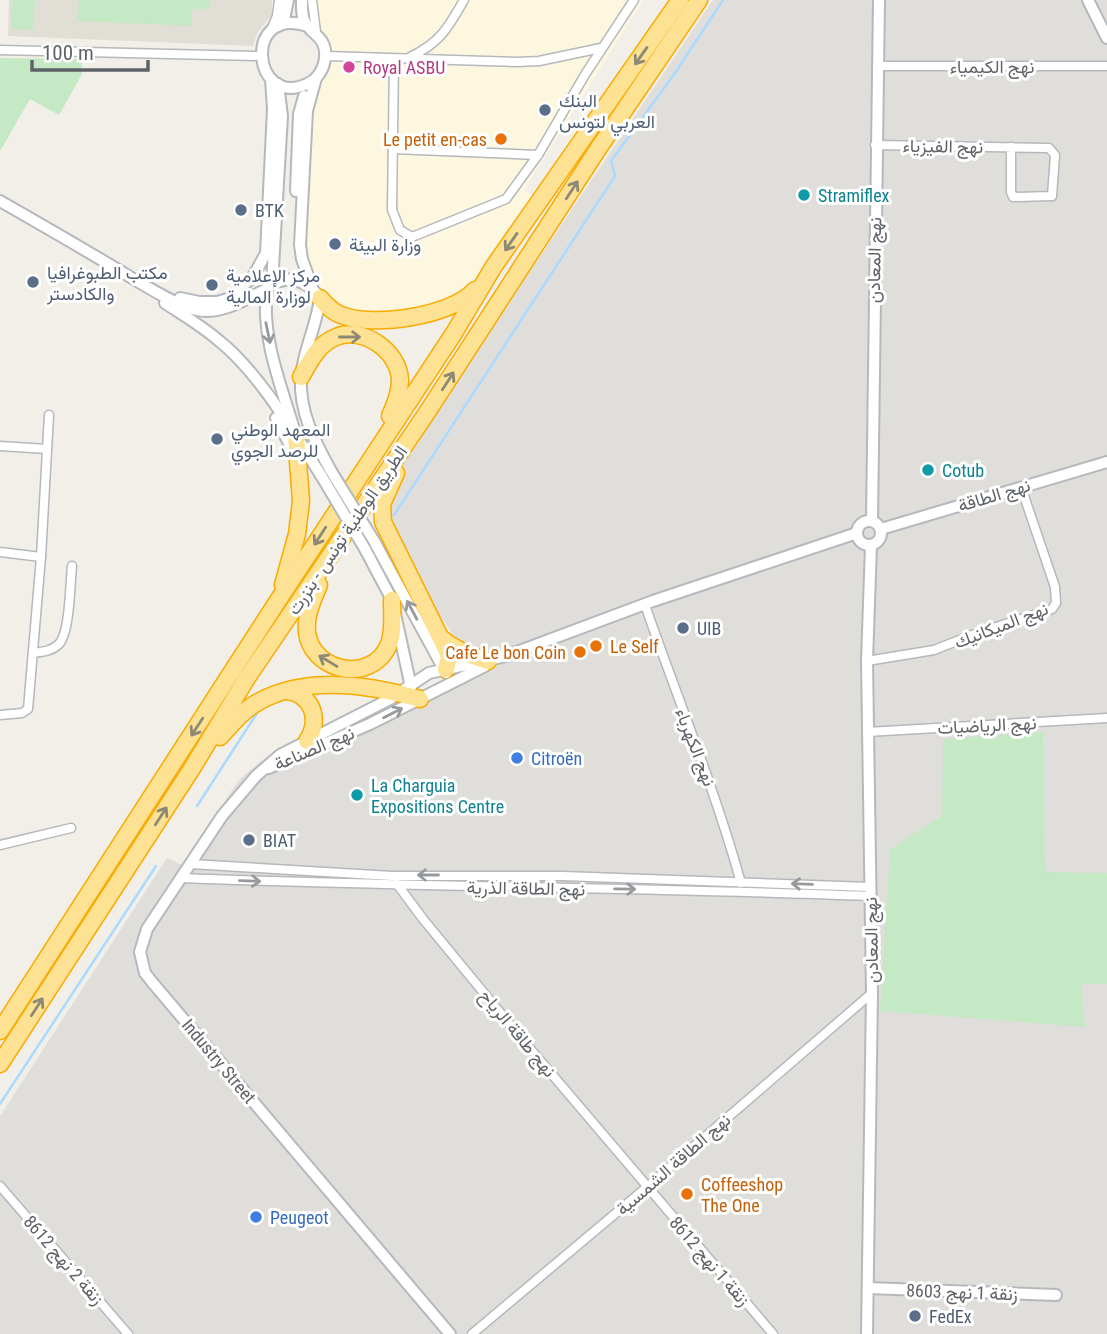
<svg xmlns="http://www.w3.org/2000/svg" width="1107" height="1334" viewBox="0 0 1107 1334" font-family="'Roboto Condensed',Vazirmatn,sans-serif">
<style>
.commercial{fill:#fef7e0}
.industrial{fill:#e0deda}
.education{fill:#e1ded6}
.green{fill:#c5e8c5}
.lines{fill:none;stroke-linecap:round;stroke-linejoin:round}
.stream{stroke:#aadaff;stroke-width:2.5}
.minor-casing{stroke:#b5b8bc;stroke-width:11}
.tertiary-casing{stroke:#b5b8bc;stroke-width:14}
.motorway-casing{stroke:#f9ab00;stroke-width:19}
.minor{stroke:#fff;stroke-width:8}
.tertiary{stroke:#fff;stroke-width:10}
.motorway{stroke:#fde293;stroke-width:16}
.tertiary-bridge-casing{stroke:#b5b8bc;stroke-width:14;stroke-linecap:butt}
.tertiary-bridge{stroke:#fff;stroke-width:10}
.oneway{stroke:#8e8975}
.oneway2{stroke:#979a9d}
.hotel-dot{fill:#d1479c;stroke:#fff;stroke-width:2.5}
.service-dot{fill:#5c6f8a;stroke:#fff;stroke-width:2.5}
.food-dot{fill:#e8710a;stroke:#fff;stroke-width:2.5}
.culture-dot{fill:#0f9aa8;stroke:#fff;stroke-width:2.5}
.shop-dot{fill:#3f7fe0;stroke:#fff;stroke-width:2.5}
.labels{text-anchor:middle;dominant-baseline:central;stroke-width:6;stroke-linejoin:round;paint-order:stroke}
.street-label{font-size:18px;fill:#5f6368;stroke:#fff}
.hotel-label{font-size:18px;fill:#b23c85;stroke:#fff;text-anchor:start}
.service-label{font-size:18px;fill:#4e5e75;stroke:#fff;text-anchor:start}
.food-label{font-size:18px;fill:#c56008;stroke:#fff;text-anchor:end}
.culture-label{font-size:18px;fill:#0d838f;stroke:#fff;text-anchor:start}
.shop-label{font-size:18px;fill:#366cbe;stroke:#fff;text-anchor:start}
</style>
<rect width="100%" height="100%" fill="#f1efe8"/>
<polygon class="commercial" points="317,0 643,0 524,190 536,198 477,283 451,302 410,310 357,311 341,308 330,300 313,279 306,262 304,247 313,112 320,82 326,73 329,53 327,40 320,31"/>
<polygon class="industrial" points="713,0 1107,0 1107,1334 0,1334 0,1116 167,858 182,865 238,781 261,761 296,742 304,755 475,676 452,633 429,600 380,494"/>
<polygon class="education" points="9,0 272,0 272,15 257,33 253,46 8,36"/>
<g class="green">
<polygon points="12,0 35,0 33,30 11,29"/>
<polygon points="79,0 210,0 210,9 192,9 191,26 77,21"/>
<polygon points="0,58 82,59 82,74 59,115 30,99 0,151"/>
<polygon points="1043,732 1045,872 1107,873 1107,984 1081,984 1085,1027 880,1011 890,849 942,816 943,739"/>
</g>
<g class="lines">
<g class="stream">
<polyline points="394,515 615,176 611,161 675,73 723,0"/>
<polyline points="197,806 259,710"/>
<polyline points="0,1104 156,866"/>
</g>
<defs>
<g id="minor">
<polyline points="312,0 316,32"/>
<polyline points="271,30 277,16 279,0"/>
<polyline points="0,50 260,56"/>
<polyline points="326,56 517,62 539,61 601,48"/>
<path d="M410,57c30,-14 38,-29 54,-57"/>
<polyline points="394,59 392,210 400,230 412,237 506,199 538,155 586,73 634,0"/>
<polyline points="877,66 1107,66"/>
<polyline points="875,145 1049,148 1055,155 1052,196 1013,197 1011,192 1011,147"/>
<polyline points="393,149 538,155"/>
<polyline points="0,446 47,449"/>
<polyline points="0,552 41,557"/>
<path d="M645,605c32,92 70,184 96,278"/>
<path d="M33,653c9,-1 19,-2 26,-9 11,-12 11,-60 13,-78"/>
<polyline points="867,661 934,650 972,635 1052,609 1056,603 1055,587 1021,487"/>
<polyline points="0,715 22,713 28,709 41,557 49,415"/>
<polyline points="867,732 1107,718"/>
<polyline points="0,845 71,828"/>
<polyline points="191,864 392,876 563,876 870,887"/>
<path d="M182,878c229,9 458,9 688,18"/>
<polyline points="397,884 423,919 521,1038 773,1334"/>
<polyline points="0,1186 128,1334"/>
<polyline points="472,1334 647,1187 872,993"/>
</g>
<g id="tertiary">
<path d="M302,0c0,7 -1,15 3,22 7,14 22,14 20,36 -1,11 -8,22 -18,26 -55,25 -65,-80 1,-58"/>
<polyline points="1088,0 1107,38"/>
<polyline points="278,26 284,19 288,0"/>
<polyline points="296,191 299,114 304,96"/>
<path d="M0,201c42,24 84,48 125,73 18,10 53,33 72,36 25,5 48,-11 70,-21"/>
<polyline points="272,284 282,116 278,84"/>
<polyline points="312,287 302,259 300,245 307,111 316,78"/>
<polyline points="180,298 199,302 217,302 231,298 254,275 266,253 273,109 271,79"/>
<path d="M165,303c18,12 37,23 53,37 40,31 77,94 104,137"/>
<polyline points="276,418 294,453"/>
<path d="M296,436c-13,-46 -36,-99 -29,-147 19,-17 40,-9 53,9 -3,27 -17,53 -19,80 -2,34 14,64 30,93"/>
<circle cx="869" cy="533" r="12"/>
<polyline points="872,521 879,0"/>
<polyline points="881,529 1107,462"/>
<polyline points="374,541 446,673"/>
<polyline points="365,549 392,600 411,687"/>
<polyline points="269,768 370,724 485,666"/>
<polyline points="868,1288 1056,1295"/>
<polyline points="450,1334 152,982 145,973 140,952 147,929 222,816 256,776 280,755 390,699 429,673 506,656 653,601 857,533"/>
<polyline points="867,1334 872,993 867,661 871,545"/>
</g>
<g id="motorway">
<path d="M320,298c6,7 12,14 21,17 32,13 111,1 134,-25"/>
<path d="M301,377c9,-16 17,-33 35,-40 27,-11 63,14 64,43 0,13 -5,24 -10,36"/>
<polyline points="396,473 382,504 383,522 446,649 449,658 446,669"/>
<polyline points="283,585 297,534 301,501 296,436"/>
<path d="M319,585c-5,12 -11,24 -12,37 -5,48 64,66 82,22 5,-12 3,-30 3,-44"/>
<path d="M441,638c14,12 29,18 47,23"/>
<path d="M287,691c26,3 34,30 20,50"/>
<path d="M220,737c12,-13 24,-28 40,-36 48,-26 111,-16 160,-2"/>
<polyline points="0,1031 279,599 454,333 494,266 680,0"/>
<polyline points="0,1064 191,770 247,678 426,414 598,149 699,0"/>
</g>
</defs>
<use href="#minor" class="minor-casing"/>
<use href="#tertiary" class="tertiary-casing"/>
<use href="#motorway" class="motorway-casing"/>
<use href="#minor" class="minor"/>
<use href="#tertiary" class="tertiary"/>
<use href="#motorway" class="motorway"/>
<defs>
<g id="tertiary-bridge">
<polyline points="331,471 374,541"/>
<polyline points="322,477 365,549"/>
</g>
</defs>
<use href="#tertiary-bridge" class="tertiary-bridge-casing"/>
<use href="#tertiary-bridge" class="tertiary-bridge"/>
</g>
<defs><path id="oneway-shaft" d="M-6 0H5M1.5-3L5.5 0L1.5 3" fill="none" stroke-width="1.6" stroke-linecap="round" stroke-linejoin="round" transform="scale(1.75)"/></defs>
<g class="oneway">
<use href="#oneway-shaft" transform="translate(641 56) rotate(125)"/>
<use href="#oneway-shaft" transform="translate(572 190) rotate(-57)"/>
<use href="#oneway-shaft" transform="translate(511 242) rotate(125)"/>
<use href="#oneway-shaft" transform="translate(350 337)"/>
<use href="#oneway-shaft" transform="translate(448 381) rotate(-57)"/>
<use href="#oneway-shaft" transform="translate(320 536) rotate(123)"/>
<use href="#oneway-shaft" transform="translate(328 661) rotate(-149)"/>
<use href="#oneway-shaft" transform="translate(197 727) rotate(123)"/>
<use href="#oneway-shaft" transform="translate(161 816) rotate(-57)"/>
<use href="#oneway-shaft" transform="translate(37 1007) rotate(-57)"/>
</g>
<g class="oneway2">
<use href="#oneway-shaft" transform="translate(268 333) rotate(78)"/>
<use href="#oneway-shaft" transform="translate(412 610) rotate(-118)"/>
<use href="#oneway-shaft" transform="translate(393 713) rotate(-27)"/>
<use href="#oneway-shaft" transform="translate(428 875) rotate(180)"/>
<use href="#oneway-shaft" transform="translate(250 881) rotate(2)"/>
<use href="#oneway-shaft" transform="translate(802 884) rotate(-178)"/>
<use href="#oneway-shaft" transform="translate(625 889) rotate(1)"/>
</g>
<circle class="hotel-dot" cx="349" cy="67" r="7"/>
<g class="service-dot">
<circle cx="545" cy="110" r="7"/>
<circle cx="241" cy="210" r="7"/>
<circle cx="335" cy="244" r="7"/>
<circle cx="33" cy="282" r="7"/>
<circle cx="212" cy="285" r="7"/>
<circle cx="217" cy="439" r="7"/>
<circle cx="683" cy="628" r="7"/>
<circle cx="249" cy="840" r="7"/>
<circle cx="915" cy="1316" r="7"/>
</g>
<g class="food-dot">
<circle cx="501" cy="139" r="7"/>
<circle cx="596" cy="646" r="7"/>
<circle cx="580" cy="652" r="7"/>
<circle cx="687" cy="1194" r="7"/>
</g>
<g class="culture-dot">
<circle cx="804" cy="195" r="7"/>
<circle cx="928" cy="470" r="7"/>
<circle cx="357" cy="795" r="7"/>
</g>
<g class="shop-dot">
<circle cx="517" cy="758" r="7"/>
<circle cx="256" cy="1217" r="7"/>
</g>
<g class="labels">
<g class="street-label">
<text x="992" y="66">نهج الكيمياء</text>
<text transform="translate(943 146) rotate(1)">نهج الفيزياء</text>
<text transform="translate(874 260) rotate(-89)">نهج المعادن</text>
<text transform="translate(994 495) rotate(-17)">نهج الطاقة</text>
<text transform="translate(347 530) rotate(-56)">الطريق الوطنية تونس - بنزرت</text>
<text transform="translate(1001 625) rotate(-21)">نهج الميكانيك</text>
<text transform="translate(987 725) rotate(-3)">نهج الرياضيات</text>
<text transform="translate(696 747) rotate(69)">نهج الكهرباء</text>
<text transform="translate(314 748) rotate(-23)">نهج الصناعة</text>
<text transform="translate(526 888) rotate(1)">نهج الطاقة الذرية</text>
<text transform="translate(871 940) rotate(-91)">نهج المعادن</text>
<text transform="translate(518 1033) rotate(50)">نهج طاقة الرياح</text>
<text transform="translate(219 1061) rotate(50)">Industry Street</text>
<text transform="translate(673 1164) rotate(-41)">نهج الطاقة الشمسية</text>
<text transform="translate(64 1260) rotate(49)">زنقة 2 نهج 8612</text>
<text transform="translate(710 1261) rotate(49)">زنقة 1 نهج 8612</text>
<text transform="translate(962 1292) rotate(2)">زنقة 1 نهج 8603</text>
</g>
<g class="hotel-label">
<text x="363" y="67">Royal ASBU</text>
</g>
<g class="service-label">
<text x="559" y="100">البنك<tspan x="559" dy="21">العربي لتونس</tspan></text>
<text x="255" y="210">BTK</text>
<text x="349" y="244">وزارة البيئة</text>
<text x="47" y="272">مكتب الطبوغرافيا<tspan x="47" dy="21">والكادستر</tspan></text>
<text x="226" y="275">مركز الإعلامية<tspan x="226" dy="21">لوزارة المالية</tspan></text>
<text x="231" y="429">المعهد الوطني<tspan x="231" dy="21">للرصد الجوي</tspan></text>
<text x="697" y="628">UIB</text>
<text x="263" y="840">BIAT</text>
<text x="929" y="1316">FedEx</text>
</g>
<g class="food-label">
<text x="487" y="139">Le petit en-cas</text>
<text x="610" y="646" text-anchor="start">Le Self</text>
<text x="566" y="652">Cafe Le bon Coin</text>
<text x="701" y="1184" text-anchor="start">Coffeeshop<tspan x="701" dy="21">The One</tspan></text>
</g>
<g class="culture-label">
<text x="818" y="195">Stramiflex</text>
<text x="942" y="470">Cotub</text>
<text x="371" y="785">La Charguia<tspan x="371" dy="21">Expositions Centre</tspan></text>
</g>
<g class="shop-label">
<text x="531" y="758">Citroën</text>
<text x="270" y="1217">Peugeot</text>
</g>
</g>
<path d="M32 60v10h116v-10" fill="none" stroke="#5f6368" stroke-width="3.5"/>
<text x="42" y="60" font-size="21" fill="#5f6368" stroke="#ffffff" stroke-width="5" paint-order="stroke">100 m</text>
</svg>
